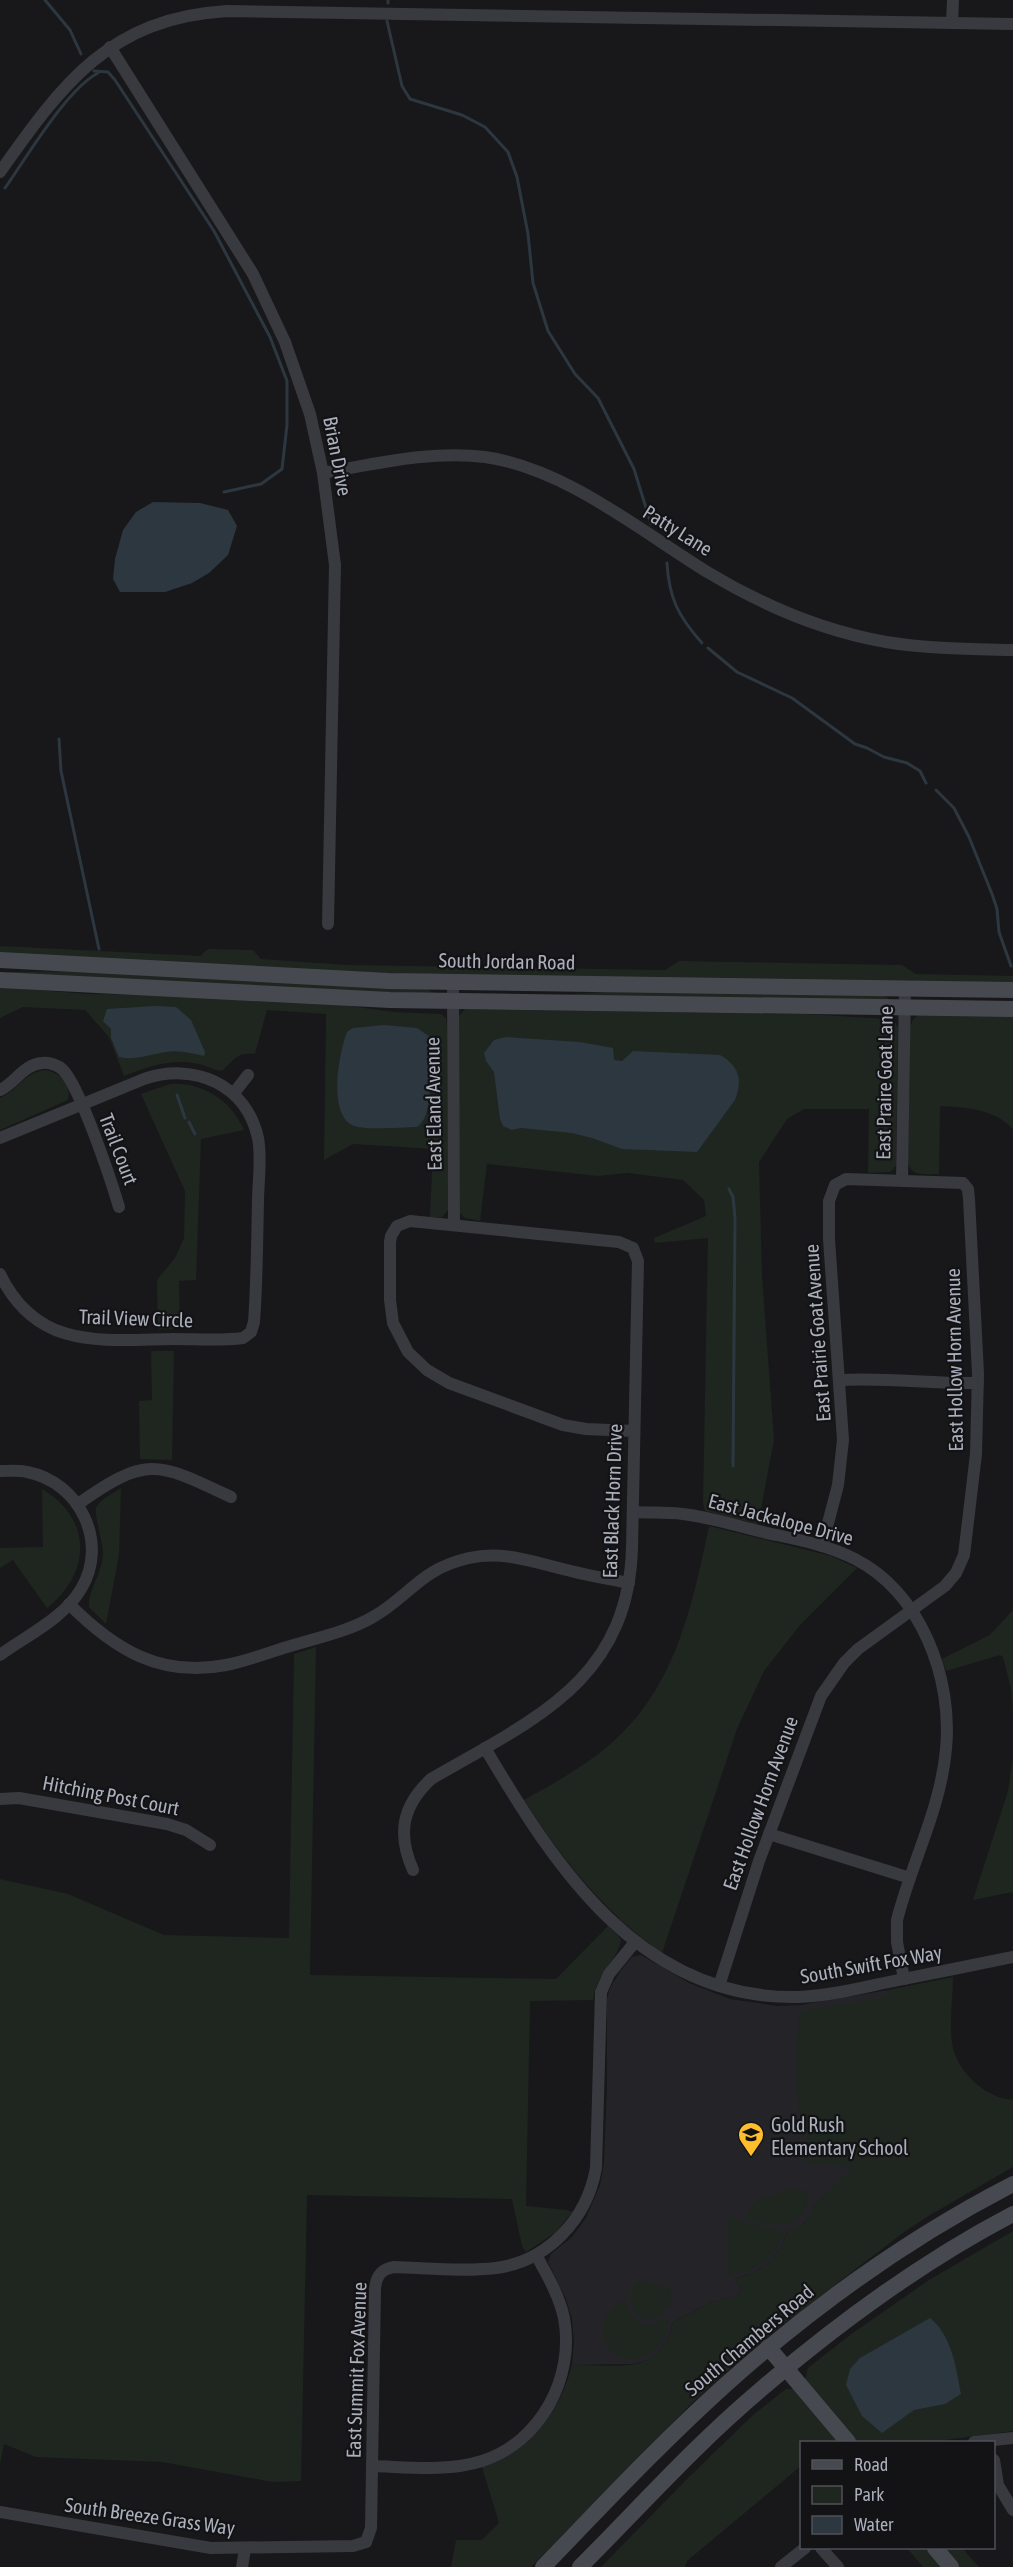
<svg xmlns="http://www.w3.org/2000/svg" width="1013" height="2567" viewBox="0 0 1013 2567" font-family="'Asap Condensed',sans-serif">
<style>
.built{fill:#242428}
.green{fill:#1e261f}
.water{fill:#2d3740}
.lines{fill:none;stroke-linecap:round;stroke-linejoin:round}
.stream{stroke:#2d3740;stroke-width:3}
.street{stroke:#393a40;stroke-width:12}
.secondary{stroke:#474950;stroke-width:16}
.labels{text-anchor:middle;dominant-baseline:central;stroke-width:4.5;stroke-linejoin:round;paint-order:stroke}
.street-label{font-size:20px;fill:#aaafbb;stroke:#131316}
.poi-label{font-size:20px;fill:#aaafbb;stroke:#131316;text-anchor:start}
</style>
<rect width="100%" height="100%" fill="#18181b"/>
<polygon class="built" points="641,1955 689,1983 730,1999 777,2006 801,2005 888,1990 890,2001 854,2167 815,2205 809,2219 799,2227 787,2231 781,2247 769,2262 754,2272 735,2279 742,2290 733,2297 712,2302 673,2322 667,2342 653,2358 634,2364 572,2365 574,2342 572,2319 566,2299 548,2262 551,2254 572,2237 586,2218 600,2185 604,2163 607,2088 607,1999 610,1988 621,1970 632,1957"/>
<g class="green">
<polygon points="0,946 200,956 208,949 253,950 261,959 348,965 665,970 679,961 902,965 916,974 1013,976 1013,984 429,975 0,955"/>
<polygon points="99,971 427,989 437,995 9,975 9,972"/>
<path d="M0,987l88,7 97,1 142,8 67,9 47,2 5,4 1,10 1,182 -6,7h-12l3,-68 -80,-5 -29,16 2,-146 -59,-4 -12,44c-18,-3 -22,7 -33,17 -8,-1 -15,-5 -23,-7 -27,-6 -50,2 -75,12l-15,-39 -24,-27 -62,-3 -23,11z"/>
<polygon points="629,990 879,994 888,998 888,1001 575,997 575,994"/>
<polygon points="465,1009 804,1014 888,1019 894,1021 898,1027 896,1166 890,1172 868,1173 869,1109 804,1109 787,1119 759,1162 762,1276 774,1440 758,1524 705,1511 703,1503 708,1238 655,1243 654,1238 706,1216 704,1200 683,1180 628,1173 598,1176 487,1164 480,1221 465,1218 460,1213 458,1024 459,1016"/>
<path d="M919,1014l94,2v113c-19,-20 -47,-22 -73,-23l-1,68c-13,0 -26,3 -31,-10l2,-136 2,-7z"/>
<path d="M46,1070c14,3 26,14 22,30l-68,30v-32c18,-8 26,-27 46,-28z"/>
<path d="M170,1084c32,-2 61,16 74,46l-43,9 -5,141 -17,1 1,48h-22l-1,-49 18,-22 9,-20 1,-47 -44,-97z"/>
<polygon points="151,1351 174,1351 172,1460 140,1459 139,1401 152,1400"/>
<path d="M121,1488l-2,67 -13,69 -17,-17c-1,-17 13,-33 14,-53 0,-11 -9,-40 -7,-46 4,-9 18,-15 25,-20z"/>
<path d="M42,1489c51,30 49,84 5,119l-34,-48 -13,8v-20l43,-1z"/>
<path d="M709,1526l122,30 26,12 -57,57 -36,46 -27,58 -75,224c-57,-40 -101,-95 -138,-153 29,-16 58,-32 84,-54 67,-56 84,-139 101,-220z"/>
<polygon points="1013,1610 1013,1710 1011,1689 1003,1657 1000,1655 946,1671 942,1659 990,1635"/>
<path d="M316,1647l-6,328 246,4 52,-53 13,13c-1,19 -26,36 -28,61l-63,1 -4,205 41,4 5,2 -16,20 -30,20 -4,-6 -10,-47 -205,-4 -6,286 -28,1 -111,-20 -126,-5 -32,-13 -4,20v-585l68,15 96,41 125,3 5,-284z"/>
<polygon points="1013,1759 1013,1892 973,1900 1008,1791"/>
<path d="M953,1977c0,21 -4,45 -1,66 4,28 33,55 61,57v67l-83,48 -23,15 -121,92 -61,51 -34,31 -160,163h-80l5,-27h26l17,-17 -17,-56c49,-17 77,-53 90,-102 46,-1 87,13 101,-43l39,-20 21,-5 9,-7 -7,-11c26,-7 44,-21 52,-48l18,-8 10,-18 38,-38 -48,-4c8,-24 -6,-45 -8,-68 -2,-26 1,-53 2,-79l6,-6 84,-13 -1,-7z"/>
<path d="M790,2189l19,3c-7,40 -30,35 -62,27l-2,-4 13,-15z"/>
<path d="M728,2218l52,12 3,4c-8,23 -30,40 -55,41z"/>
<polygon points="1013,2231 1013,2431 930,2442 855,2442 805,2380 808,2368 850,2335 929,2280"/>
<path d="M640,2280l29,8 3,11 -2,8h-3l-7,11 -16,1c-15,-9 -20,-27 -4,-39z"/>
<path d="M625,2297c1,14 10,27 25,27 7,0 13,-5 19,-5 -10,66 -82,40 -63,-1 4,-9 12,-14 19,-21z"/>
<polygon points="786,2389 794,2389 840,2442 802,2442 801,2466 687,2561 685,2567 601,2567 689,2477 753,2415"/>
<polygon points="907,2548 927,2548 943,2567 923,2567"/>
<polygon points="942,2548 962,2548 979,2567 958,2567"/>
</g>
<g class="water">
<polygon points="153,502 200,503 228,510 237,526 228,555 209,573 192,583 165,592 120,592 113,579 115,559 123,530 136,512"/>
<path d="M155,1006l21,1 15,13 14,32 -1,4c-13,-3 -25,-6 -38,-4 -16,2 -31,9 -47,5l-8,-19v-9l-8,-8 4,-12z"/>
<path d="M384,1025l33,3 13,9c-1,21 6,79 -13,90 -15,0 -54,4 -65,-2 -24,-13 -13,-72 -5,-93l6,-4z"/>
<path d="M506,1037l74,5 33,6 1,12 8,1 11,-10 87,4c19,11 23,24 15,45l-38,52 -75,-3 -30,-11 -20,-5 -51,-5 -9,2 -9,-4 -3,-7 -6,-47 -8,-11 -2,-8 10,-13z"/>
<path d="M930,2318c22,18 26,49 31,76l-16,10 -31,6 -32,23 -20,-17 -16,-31 4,-16 10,-11z"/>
</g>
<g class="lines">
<g class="stream">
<polyline points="45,0 70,30 81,54"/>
<polyline points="388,0 388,3"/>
<polyline points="387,21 402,86 410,99 462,115 485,127 508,152 517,177 528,234 533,283 548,331 575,374 598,398 634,469 651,524"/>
<polyline points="94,71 108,72 115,80 214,231 270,337 287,381 287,425 282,469 261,484 224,492"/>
<path d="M5,188c22,-31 61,-98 93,-115"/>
<path d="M667,563c2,35 11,53 35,80"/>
<polyline points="708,648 737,672 792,698 855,744 867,748 884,757 907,763 920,771 926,783"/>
<polyline points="59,739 61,771 99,949"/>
<polyline points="936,790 954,808 969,837 992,894 997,909 999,932 1011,966"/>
<polyline points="177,1095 185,1118"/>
<polyline points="189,1122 195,1134"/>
<polyline points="729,1189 733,1197 735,1218 733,1466"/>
</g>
<g class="street">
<polyline points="952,23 953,0"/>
<polyline points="110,47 253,274 285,342 310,414 323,473 335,565 328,924"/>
<path d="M0,172c63,-89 110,-154 227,-161l786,13"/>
<path d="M323,473c52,-9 109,-23 162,-16 80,11 157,75 224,116 55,33 114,58 177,69 42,7 85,7 127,8"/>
<polyline points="453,982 454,1225"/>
<path d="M0,1090c15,-7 24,-26 42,-27 7,-1 16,2 21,7 17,17 48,110 56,137"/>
<polyline points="234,1093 248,1075"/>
<path d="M0,1138l144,-59c50,-17 102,5 114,59 4,20 0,44 0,64 -1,40 -1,80 -4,120l-3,10 -8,6c-22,3 -46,1 -69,1 -71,1 -137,12 -174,-65"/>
<polyline points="902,1180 905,987"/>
<path d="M840,1380c46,-3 92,4 138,3"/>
<path d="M0,1471c9,0 18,-1 27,1 53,10 82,71 54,117 -17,29 -55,47 -81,66"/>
<path d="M78,1504c69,-49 79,-42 153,-7"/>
<path d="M633,1512c16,1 34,0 50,2 27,3 54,12 80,18 31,7 63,12 92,27 66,34 98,119 91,190 -5,59 -35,115 -49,171v22l7,37"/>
<path d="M69,1604c45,45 91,74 157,61 21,-4 41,-12 61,-18 29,-9 60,-15 86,-30 38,-22 47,-48 96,-59 36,-8 67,5 102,13 19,5 38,8 58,12"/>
<path d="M485,1748c71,120 156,252 313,249 29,-1 58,-8 86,-14 43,-9 86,-17 129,-26"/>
<polyline points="0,1799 19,1798 167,1824 186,1830 210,1845"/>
<polyline points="769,1834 910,1878"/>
<path d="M413,1870c-16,-36 -11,-64 18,-91 101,-59 197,-97 201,-231l6,-287 -5,-13 -14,-6 -209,-21 -13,5 -6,10 -1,6v58l3,23 15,29 19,18 22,13 114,42 23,4 48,2"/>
<polyline points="719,1986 759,1861 821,1696 844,1663 858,1649 945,1586 956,1573 964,1555 976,1454 978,1373 969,1199 968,1189 963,1183 846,1179 835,1185 829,1201 829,1239 843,1440 838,1485 822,1546"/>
<polyline points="974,2442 1013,2438"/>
<polyline points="994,2460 998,2485 1013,2510"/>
<path d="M372,2466c36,1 75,6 110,-5 59,-19 93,-84 82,-143 -5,-23 -17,-43 -28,-63"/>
<polyline points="0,2512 211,2548 353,2546 366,2542"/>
<path d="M366,2542l5,-14 4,-239c1,-13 6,-20 19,-22 33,1 69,5 102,1 52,-7 91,-49 100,-100l5,-176 8,-18 26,-32"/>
<polyline points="821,2548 838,2567"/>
<polyline points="242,2567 245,2549"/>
<polyline points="781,2567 805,2548"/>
</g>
<g class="secondary">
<polyline points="0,960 389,981 1013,990"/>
<polyline points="0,980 390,1000 1013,1009"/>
<polyline points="768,2347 848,2442"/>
<polyline points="935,2548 951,2567"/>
<path d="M543,2567c59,-61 117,-123 180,-180 88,-79 185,-149 290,-203"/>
<path d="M580,2567c59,-59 115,-122 179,-176 78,-67 162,-129 254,-177"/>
</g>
</g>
<defs>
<symbol id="school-pin" viewBox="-11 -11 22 30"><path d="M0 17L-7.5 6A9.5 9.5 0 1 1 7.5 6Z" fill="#febd2d" stroke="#131316"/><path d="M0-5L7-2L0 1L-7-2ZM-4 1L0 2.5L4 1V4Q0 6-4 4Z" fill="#111"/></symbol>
</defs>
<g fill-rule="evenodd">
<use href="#school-pin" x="736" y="2120" width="30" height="40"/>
</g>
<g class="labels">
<g class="street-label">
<text transform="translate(338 456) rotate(79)">Brian Drive</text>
<text transform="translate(678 530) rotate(32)">Patty Lane</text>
<text transform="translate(507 961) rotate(1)">South Jordan Road</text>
<text transform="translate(884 1083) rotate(-89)">East Praire Goat Lane</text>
<text transform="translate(433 1104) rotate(-91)">East Eland Avenue</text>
<text transform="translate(119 1149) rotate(69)">Trail Court</text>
<text transform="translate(136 1318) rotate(2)">Trail View Circle</text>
<text transform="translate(817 1333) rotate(-94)">East Prairie Goat Avenue</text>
<text transform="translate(954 1360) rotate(-91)">East Hollow Horn Avenue</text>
<text transform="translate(612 1501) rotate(-88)">East Black Horn Drive</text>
<text transform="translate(781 1519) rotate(15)">East Jackalope Drive</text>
<text transform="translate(111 1795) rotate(11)">Hitching Post Court</text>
<text transform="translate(760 1803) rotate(-70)">East Hollow Horn Avenue</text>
<text transform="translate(871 1964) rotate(-10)">South Swift Fox Way</text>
<text transform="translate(749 2340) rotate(-40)">South Chambers Road</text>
<text transform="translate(356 2370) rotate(-88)">East Summit Fox Avenue</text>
<text transform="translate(150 2516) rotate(8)">South Breeze Grass Way</text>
</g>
<g class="poi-label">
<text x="771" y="2124">Gold Rush<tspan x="771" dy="23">Elementary School</tspan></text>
</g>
</g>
<rect x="800" y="2441" width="195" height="108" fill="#131316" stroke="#4f5158" stroke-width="1.5"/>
<rect x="812" y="2460" width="30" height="9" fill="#474950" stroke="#4f5158" stroke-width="1.5"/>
<text x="854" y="2471" font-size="18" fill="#aaafbb">Road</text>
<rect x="812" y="2486" width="30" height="18" fill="#1e261f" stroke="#4f5158" stroke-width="1.5"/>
<text x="854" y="2501" font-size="18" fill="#aaafbb">Park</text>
<rect x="812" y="2516" width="30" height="18" fill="#2d3740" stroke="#4f5158" stroke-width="1.5"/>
<text x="854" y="2531" font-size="18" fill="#aaafbb">Water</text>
</svg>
